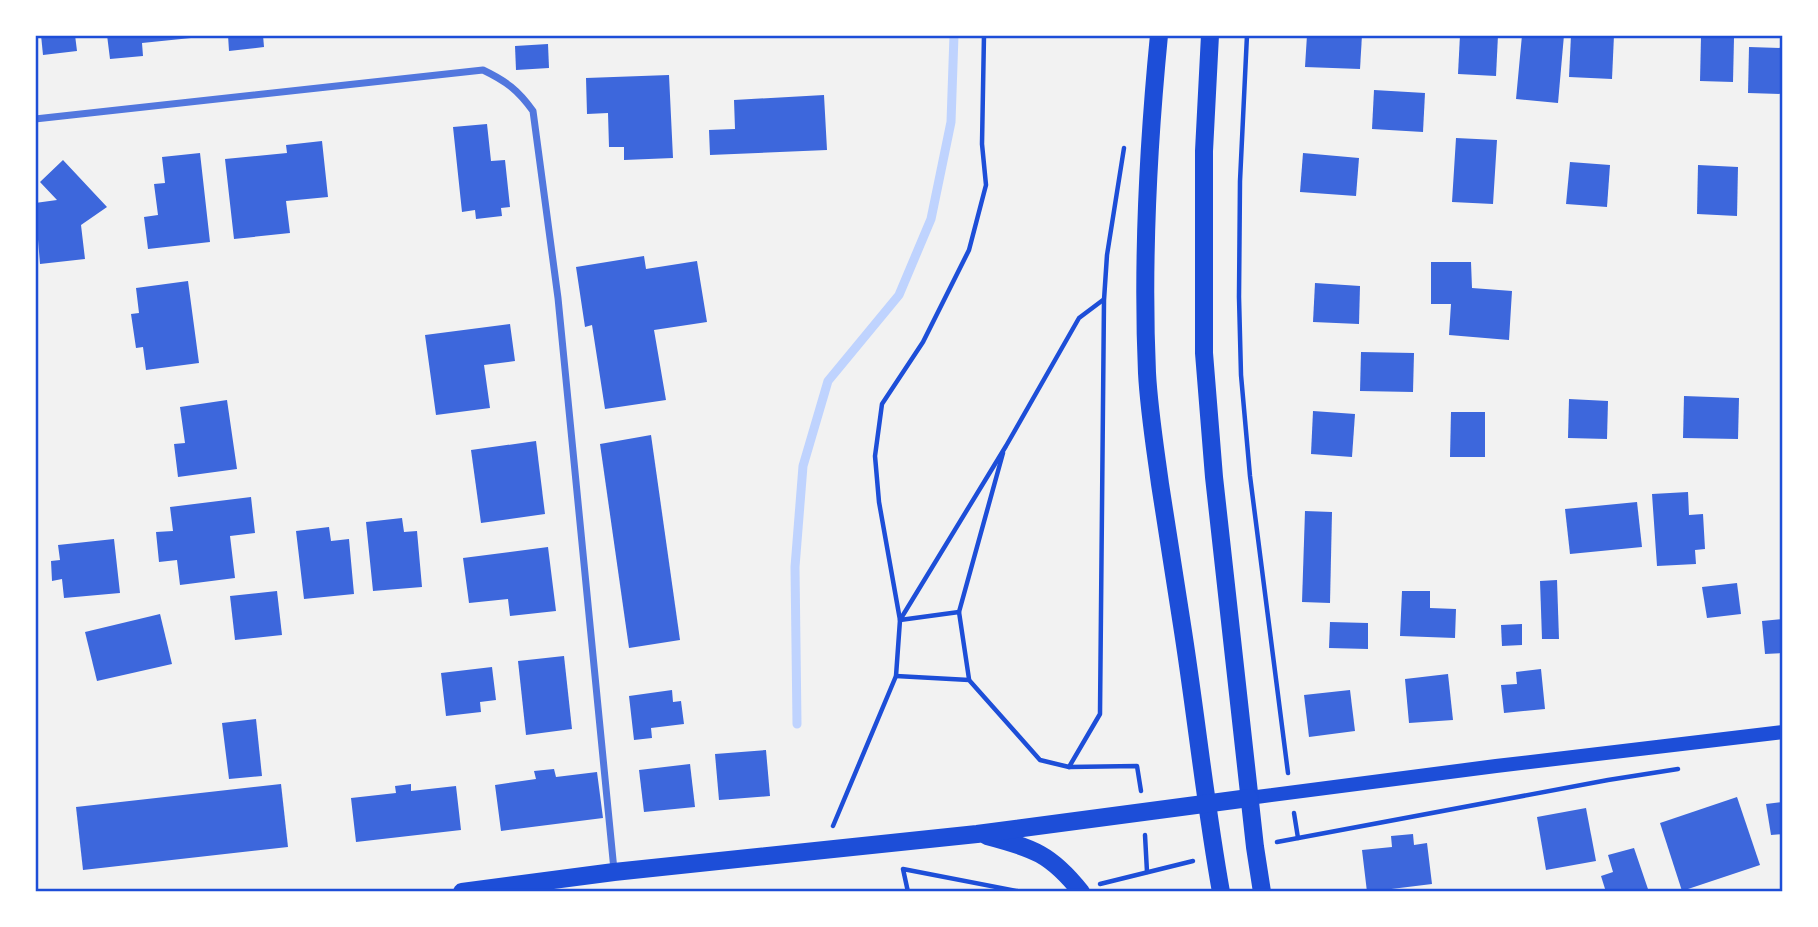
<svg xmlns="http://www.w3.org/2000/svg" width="1818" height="927" viewBox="0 0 1818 927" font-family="Poppins,sans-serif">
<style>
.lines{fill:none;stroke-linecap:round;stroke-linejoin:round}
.stream{stroke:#bfd3fe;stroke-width:9}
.building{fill:#3d67dc}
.path{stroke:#1d4ed8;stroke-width:4.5}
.minor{stroke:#5277de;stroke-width:7}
.secondary{stroke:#1d4ed8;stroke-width:14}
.primary{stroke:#1d4ed8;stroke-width:18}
.neatline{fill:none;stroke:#1d4ed8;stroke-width:2.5}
</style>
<rect width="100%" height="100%" fill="#f2f2f2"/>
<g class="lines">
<polyline class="stream" points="797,724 795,567 803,466 828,381 899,295 931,219 951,122 954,35"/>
</g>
<g class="building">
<polygon points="41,35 75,35 77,51 43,55"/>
<polygon points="107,35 190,35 191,38 142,43 143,56 110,59"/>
<polygon points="228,35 263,35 264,47 229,51"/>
<polygon points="1307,35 1362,35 1360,69 1305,67"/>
<polygon points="1460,35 1498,35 1496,76 1458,74"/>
<polygon points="1522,35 1564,35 1558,103 1516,99"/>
<polygon points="1571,35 1614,35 1612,79 1569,77"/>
<polygon points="1701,37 1734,38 1733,82 1700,81"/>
<polygon points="548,44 549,68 516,70 515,46"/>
<polygon points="1749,47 1783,48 1783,94 1748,93"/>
<polygon points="669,75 673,158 624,160 624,147 609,147 608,113 587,114 586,78"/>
<polygon points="1374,90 1425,93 1423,132 1372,129"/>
<polygon points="824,95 827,150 710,155 709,130 735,129 734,100"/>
<polygon points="487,124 491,161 505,160 510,207 501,208 502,216 476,219 475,210 462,212 453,127"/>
<polygon points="1456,138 1497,140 1493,204 1452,202"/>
<polygon points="322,141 328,197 286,201 290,233 234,239 225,159 287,153 286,145"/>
<polygon points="200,153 210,242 148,249 144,217 158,215 154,184 165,183 162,157"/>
<polygon points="1303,153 1359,158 1356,196 1300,192"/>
<polygon points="63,160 107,207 81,225 85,259 40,264 35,203 57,200 40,182"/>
<polygon points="1570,162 1610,165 1607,207 1566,204"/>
<polygon points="1698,165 1738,167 1737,216 1697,214"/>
<polygon points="644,256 646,269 697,261 707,322 654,330 666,400 605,409 592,325 585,327 576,267"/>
<polygon points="1431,262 1471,262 1472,288 1512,291 1509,340 1449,335 1451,304 1431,304"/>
<polygon points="188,281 199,363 146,370 143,347 136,348 131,314 139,313 136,288"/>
<polygon points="1315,283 1360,286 1359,324 1313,322"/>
<polygon points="510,324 515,361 484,365 490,408 436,415 425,335"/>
<polygon points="1361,352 1414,353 1413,392 1360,391"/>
<polygon points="1684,396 1739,398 1738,439 1683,438"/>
<polygon points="1569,399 1608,401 1607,439 1568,438"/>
<polygon points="227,400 237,469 178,477 174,444 185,443 180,407"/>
<polygon points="1313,411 1355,414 1352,457 1311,454"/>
<polygon points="1451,412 1485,412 1485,457 1450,457"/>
<polygon points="651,435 680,640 629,648 600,444"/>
<polygon points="536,441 545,514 481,523 471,450"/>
<polygon points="1688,492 1689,515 1703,514 1705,549 1695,550 1696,564 1657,566 1652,494"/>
<polygon points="251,497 255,533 230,536 235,578 180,585 177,560 159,562 156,532 173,531 170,507"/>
<polygon points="1637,502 1642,547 1570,554 1565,509"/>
<polygon points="1305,511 1332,512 1330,603 1302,602"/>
<polygon points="402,518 404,532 417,531 422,587 373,591 366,522"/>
<polygon points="329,527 331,541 349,539 354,594 304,599 296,531"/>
<polygon points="114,539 120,593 64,598 62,579 52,581 51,561 60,560 58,545"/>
<polygon points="548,547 556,611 510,616 508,599 469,603 463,558"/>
<polygon points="1557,580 1559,639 1542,639 1540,581"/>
<polygon points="1737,583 1741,614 1707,618 1702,587"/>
<polygon points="277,591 282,635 235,640 230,596"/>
<polygon points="1402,591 1430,591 1430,608 1456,609 1455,638 1400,636"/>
<polygon points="160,614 172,664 97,681 85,632"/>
<polygon points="1783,619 1783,653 1765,654 1762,621"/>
<polygon points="1330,622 1368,623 1368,649 1329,648"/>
<polygon points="1522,624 1522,645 1502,646 1501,625"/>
<polygon points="564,656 572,729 526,735 518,661"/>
<polygon points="492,667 496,700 480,702 481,712 446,716 441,673"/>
<polygon points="1541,669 1545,709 1504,713 1501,685 1517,684 1516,672"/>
<polygon points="1448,674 1453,720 1409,723 1405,679"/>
<polygon points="672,690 673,702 681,701 684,724 651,728 652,738 634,740 629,696"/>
<polygon points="1350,690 1355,731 1309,737 1304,695"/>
<polygon points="256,719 262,776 229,779 222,723"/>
<polygon points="766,750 770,796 719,800 715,754"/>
<polygon points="690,764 695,807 644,812 639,770"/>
<polygon points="554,769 556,777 597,772 603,818 501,831 495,785 536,779 534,771"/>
<polygon points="281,784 288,847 83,870 76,807"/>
<polygon points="411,784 411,791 456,786 461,830 356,842 351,798 396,793 395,786"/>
<polygon points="1737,797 1760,865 1682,891 1660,823"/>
<polygon points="1783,802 1783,834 1771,835 1766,804"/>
<polygon points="1586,808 1596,861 1546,870 1537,817"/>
<polygon points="1413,834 1414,845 1427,843 1432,884 1367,892 1362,850 1392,847 1391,836"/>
<polygon points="1634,848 1649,892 1621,892 1620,890 1606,892 1601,876 1613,872 1608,855"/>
</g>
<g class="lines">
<g class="path">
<polyline points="1247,35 1240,181 1239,297 1241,375 1250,476 1288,773"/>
<polyline points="959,612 900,620 879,502 875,456 882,404 923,342 969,250 986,185 982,144 984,35"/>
<polyline points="896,676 969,680 1040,760 1069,767 1137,766 1141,791"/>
<polyline points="969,679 959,612 1003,453"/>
<polyline points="1069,767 1100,714 1104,300 1107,255 1124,148"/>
<polyline points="1294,813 1298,838"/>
<polyline points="833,826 896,676 900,620 1006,446 1079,318 1103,300"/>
<polyline points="1145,835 1147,872"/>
<polyline points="1277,842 1608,780 1678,769"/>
<polyline points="1100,884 1193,861"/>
<polyline points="908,892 903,869 1022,892"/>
</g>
<path class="minor" d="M35,119l448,-49c23,11 35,20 50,41l25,187 56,572"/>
<polyline class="secondary" points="1249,798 1496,766 1783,732"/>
<g class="primary">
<path d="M1159,35c-11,112 -17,226 -12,338 2,37 8,74 13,111 7,47 15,94 22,141 14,89 23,178 39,267"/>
<polyline points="1210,35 1204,151 1204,353 1214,477 1255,847 1262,892"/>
<path d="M987,836c46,12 64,18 94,56"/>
<polyline points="462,892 614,872 977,834 1249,798"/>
</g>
</g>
<rect width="1818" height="927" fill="none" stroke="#ffffff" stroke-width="74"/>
<rect x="37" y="37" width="1744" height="853" class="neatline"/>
</svg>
